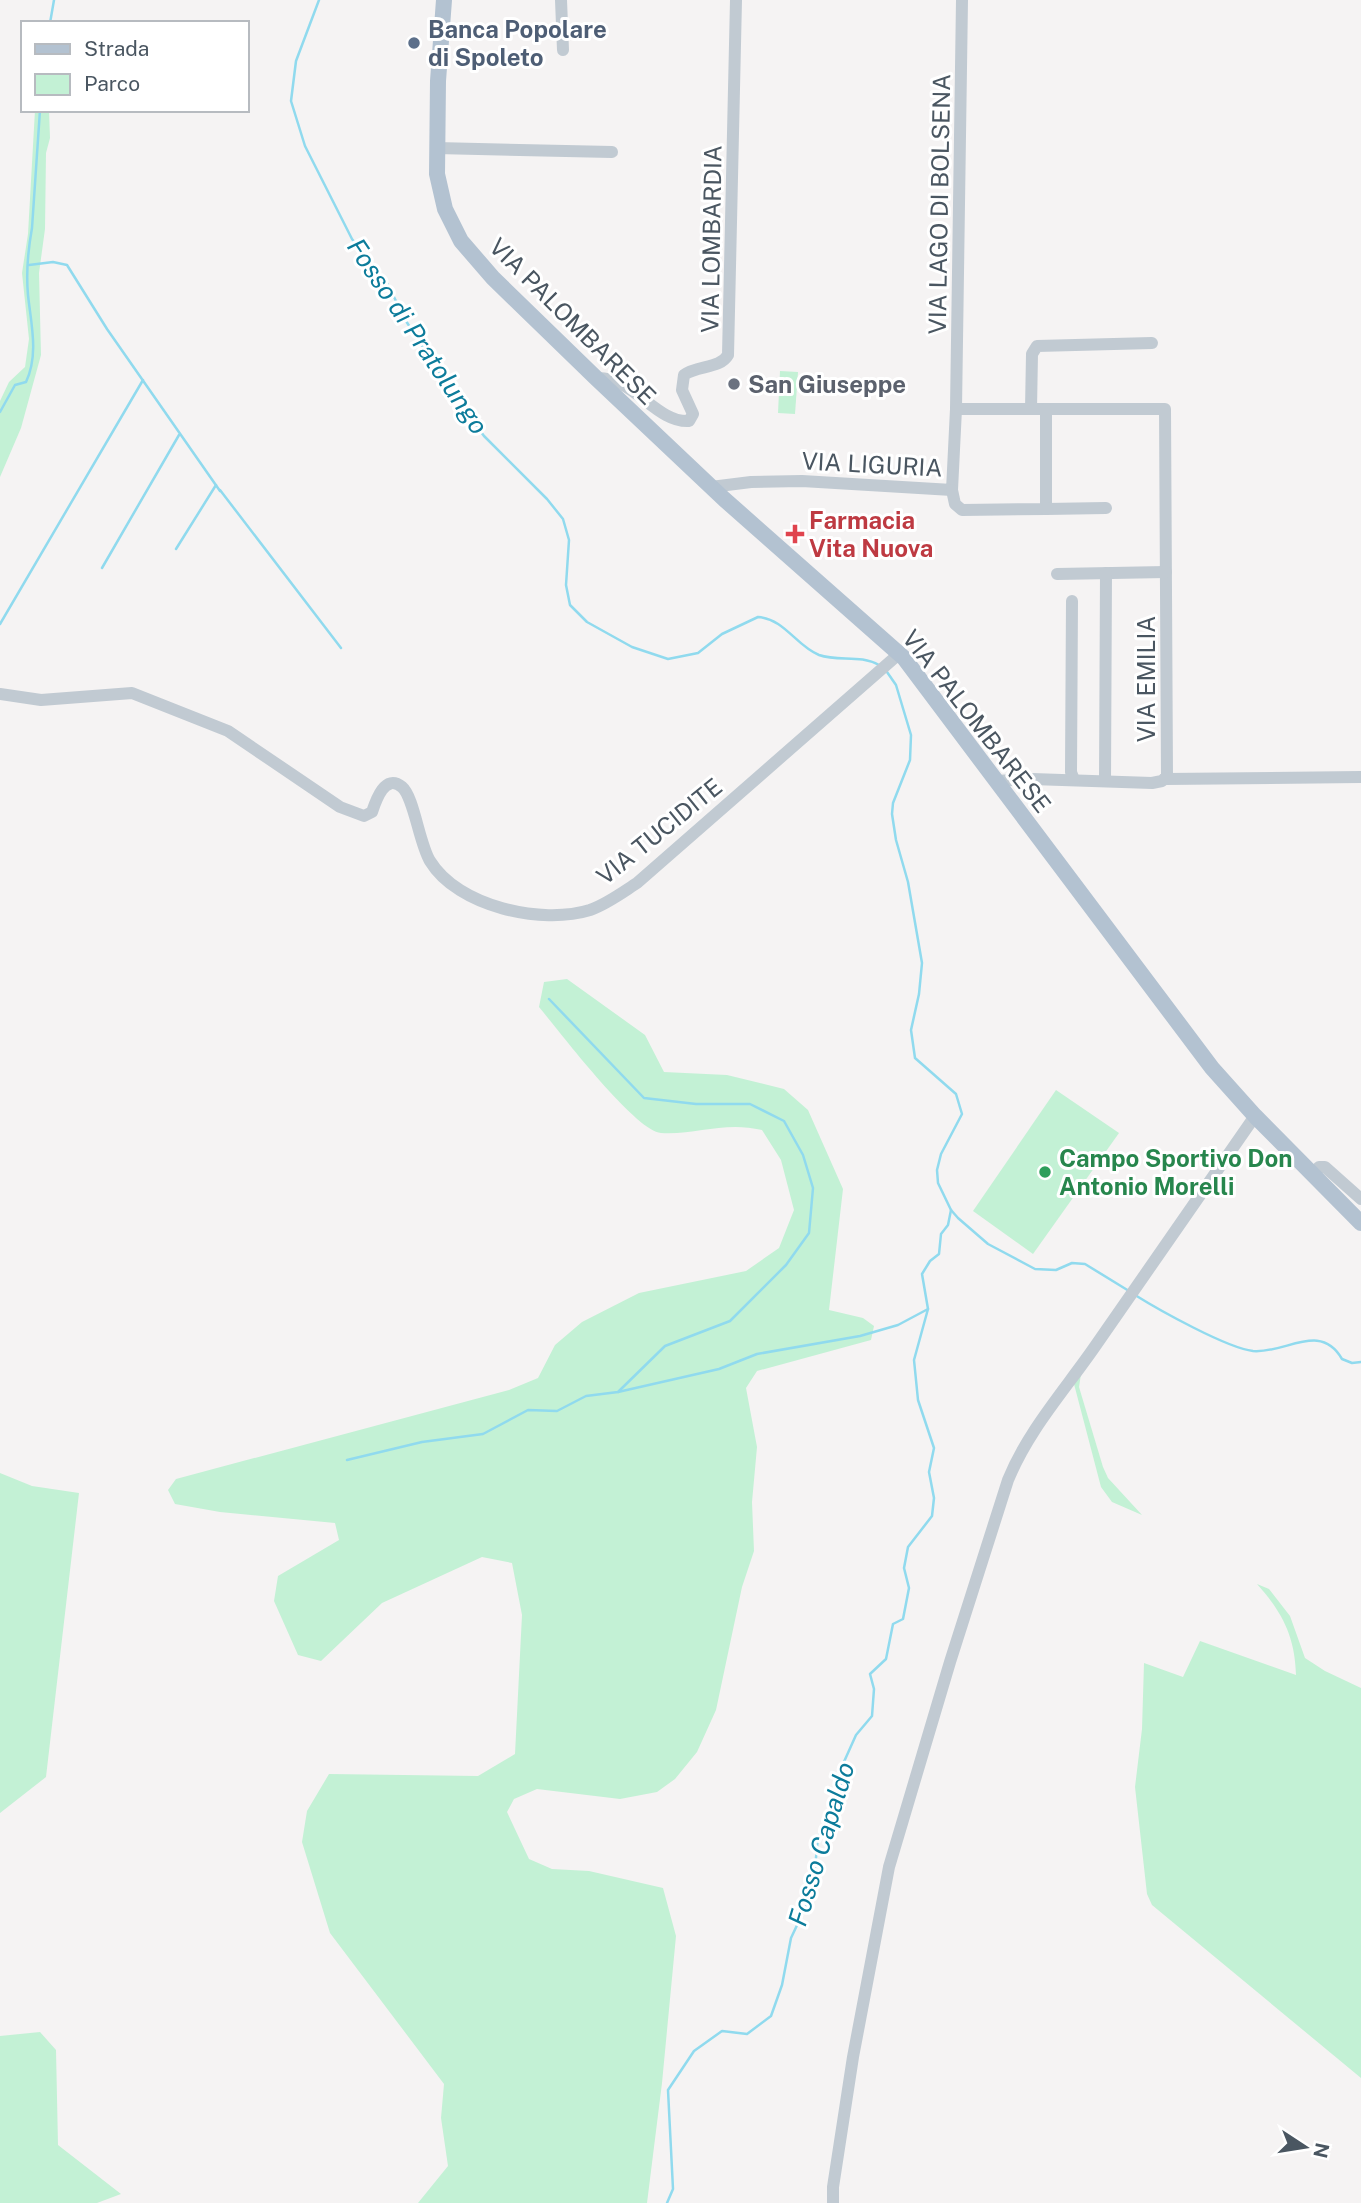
<svg xmlns="http://www.w3.org/2000/svg" width="1361" height="2203" viewBox="0 0 1361 2203" font-family="'Public Sans',sans-serif">
<style>
.green{fill:#c3f1d5}
.lines{fill:none;stroke-linecap:round;stroke-linejoin:round}
.stream{stroke:#90daee;stroke-width:2.5}
.minor{stroke:#c1cad2;stroke-width:12}
.major{stroke:#b3c2d1;stroke-width:16}
.service-dot{fill:#5c6f8a;stroke:#fff;stroke-width:2.5}
.worship-dot{fill:#6b7280;stroke:#fff;stroke-width:2.5}
.health-dot{fill:#e0444e;stroke:#fff;stroke-width:2.5}
.leisure-dot{fill:#2e9e5b;stroke:#fff;stroke-width:2.5}
.labels{text-anchor:middle;dominant-baseline:central;stroke-width:6;stroke-linejoin:round;paint-order:stroke}
.service-label{font-size:24px;font-weight:bold;fill:#4e5e75;stroke:#fff;text-anchor:start}
.street-label{font-size:24px;fill:#4a5661;stroke:#fff}
.worship-label{font-size:24px;font-weight:bold;fill:#5b616d;stroke:#fff;text-anchor:start}
.health-label{font-size:24px;font-weight:bold;fill:#be3a42;stroke:#fff;text-anchor:start}
.leisure-label{font-size:24px;font-weight:bold;fill:#27864d;stroke:#fff;text-anchor:start}
.water-label{font-size:26px;font-style:italic;fill:#0c7c9b;stroke:#fff}
</style>
<rect width="100%" height="100%" fill="#f5f3f3"/>
<g class="green">
<polygon points="35,110 49,110 50,138 46,153 45,229 39,273 41,355 21,428 0,477 0,401 9,382 25,367 29,339 22,273 28,234"/>
<polygon points="780,371 798,372 795,414 778,413"/>
<path d="M567,979l78,56 19,37 63,3 57,14 24,21 35,79 -14,121 34,8 11,8 -3,14 -114,31 -11,17 11,59 -5,55 2,49 -12,36 -26,123 -19,42 -22,27 -18,13 -37,7 -83,-10 -23,10 -7,13 22,47 23,10 37,2 74,17 13,48 -14,147 -15,120h-229l30,-37 -7,-48 3,-34 -114,-151 -28,-91 5,-31 22,-37 149,2 37,-22 7,-139 -10,-52 -30,-6 -100,46 -61,58 -23,-6 -24,-54 4,-25 61,-36 -4,-17 -115,-11 -45,-8 -7,-14 8,-11 333,-89 29,-12 17,-33 27,-23 57,-29 107,-22 33,-23 15,-38 -13,-50 -19,-30c-38,-9 -65,5 -101,3 -26,-2 -102,-102 -122,-126l5,-25z"/>
<polygon points="1056,1090 1119,1133 1033,1254 973,1211"/>
<polygon points="1081,1374 1079,1387 1103,1467 1108,1478 1142,1515 1112,1502 1101,1487 1074,1384"/>
<polygon points="0,1473 32,1486 79,1493 46,1777 0,1813"/>
<path d="M1257,1584l12,5 21,27 15,42 20,13 36,17v390l-209,-173 -5,-11 -12,-107 7,-58 2,-66 39,14 17,-36 96,34c-1,-39 -14,-63 -39,-91z"/>
<polygon points="40,2032 56,2050 58,2145 121,2194 97,2203 0,2203 0,2036"/>
</g>
<g class="lines">
<g class="stream">
<path d="M319,0l-23,61 -5,40 14,45 47,93 35,44 19,38 45,70 33,45 63,63 16,20 6,21 -3,45 4,20 17,17 45,25 36,12 30,-6 24,-19 36,-17c27,2 38,29 61,38 20,7 41,-1 60,10"/>
<polyline points="50,23 54,0"/>
<polyline points="29,265 53,262 67,265 107,329 220,491"/>
<path d="M0,412l15,-27 11,-3c13,-28 5,-58 2,-87 -2,-22 0,-45 4,-67l8,-118"/>
<polyline points="220,490 341,648"/>
<polyline points="176,549 216,485"/>
<polyline points="102,568 179,435"/>
<polyline points="0,624 143,380"/>
<polyline points="887,672 896,685 911,735 910,760 893,803 892,814 896,840 908,882 922,963 919,994 911,1030 915,1058 956,1094 962,1114 941,1154 937,1170 938,1183 951,1210 958,1218 988,1244 1035,1269 1056,1270 1072,1263 1085,1264 1129,1291"/>
<polyline points="549,999 644,1098 696,1104 750,1104 784,1121 803,1155 813,1188 809,1233 786,1265 730,1321 665,1346 618,1392"/>
<path d="M1135,1295c24,15 92,53 118,56 33,3 67,-30 89,8l10,4 9,-1"/>
<polyline points="347,1460 422,1442 483,1434 528,1410 557,1411 586,1396 618,1392 719,1369 757,1354 860,1336 898,1325 928,1309"/>
<polyline points="667,2203 673,2189 668,2090 694,2051 722,2031 747,2034 771,2016 782,1985 791,1938 807,1904 815,1868 818,1837 840,1792 843,1764 856,1735 872,1716 874,1689 870,1674 886,1659 893,1624 903,1619 909,1588 904,1568 908,1547 932,1516 934,1498 929,1472 934,1448 918,1400 914,1360 928,1309 922,1274 930,1261 939,1254 941,1234 948,1225 951,1210"/>
</g>
<g class="minor">
<polyline points="561,0 563,50"/>
<polyline points="436,148 612,152"/>
<path d="M596,378c37,-2 60,45 93,43l4,-7 -11,-24 2,-15c13,-10 36,-6 44,-20l8,-355"/>
<polyline points="956,409 962,0"/>
<polyline points="1031,409 1032,354 1037,346 1152,343"/>
<polyline points="711,487 751,482 802,481 952,490 956,409 1165,409 1167,776 1162,781 1152,783 1032,779 996,781"/>
<polyline points="952,490 955,504 962,510 1046,509 1046,409"/>
<polyline points="1046,509 1106,508"/>
<polyline points="1057,574 1166,572"/>
<polyline points="1072,601 1071,772 1074,780"/>
<path d="M0,694l41,6 91,-7 96,38 112,76 24,9 8,-4c4,-12 13,-39 30,-25 12,10 17,56 28,74 28,46 112,64 160,49 17,-6 33,-18 47,-27l263,-230"/>
<polyline points="1165,779 1361,777"/>
<polyline points="1105,781 1106,573"/>
<polyline points="1313,1173 1319,1167 1325,1167 1361,1199"/>
<path d="M833,2203v-16l20,-130 36,-190 61,-205 58,-182c21,-51 57,-90 88,-135 53,-77 107,-153 159,-229"/>
</g>
<polyline class="major" points="444,0 438,81 437,174 445,209 461,241 493,278 596,378 724,499 904,658 1212,1068 1255,1116 1361,1223"/>
</g>
<circle class="service-dot" cx="414" cy="43" r="7"/>
<circle class="worship-dot" cx="734" cy="384" r="7"/>
<path class="health-dot" d="M791.5 523.5h7v7h7v7h-7v7h-7v-7h-7v-7h7z"/>
<circle class="leisure-dot" cx="1045" cy="1172" r="7"/>
<g class="labels">
<g class="service-label">
<text x="428" y="29">Banca Popolare<tspan x="428" dy="28">di Spoleto</tspan></text>
</g>
<g class="street-label">
<text transform="translate(939 204) rotate(-89)">VIA LAGO DI BOLSENA</text>
<text transform="translate(711 239) rotate(-89)">VIA LOMBARDIA</text>
<text transform="translate(573 321) rotate(45)">VIA PALOMBARESE</text>
<text transform="translate(872 464) rotate(3)">VIA LIGURIA</text>
<text transform="translate(1146 679) rotate(-90)">VIA EMILIA</text>
<text transform="translate(977 721) rotate(52)">VIA PALOMBARESE</text>
<text transform="translate(659 831) rotate(-39)">VIA TUCIDITE</text>
</g>
<g class="worship-label">
<text x="748" y="384">San Giuseppe</text>
</g>
<g class="health-label">
<text x="809" y="520">Farmacia<tspan x="809" dy="28">Vita Nuova</tspan></text>
</g>
<g class="leisure-label">
<text x="1059" y="1158">Campo Sportivo Don<tspan x="1059" dy="28">Antonio Morelli</tspan></text>
</g>
<g class="water-label">
<text transform="translate(418 336) rotate(56)">Fosso di Pratolungo</text>
<text transform="translate(821 1844) rotate(-73)">Fosso Capaldo</text>
</g>
</g>
<rect x="21" y="21" width="228" height="91" fill="#ffffff" stroke="#b7bbc0" stroke-width="2"/>
<rect x="35" y="44" width="35" height="10" fill="#b3c2d1" stroke="#b7bbc0" stroke-width="2"/>
<text x="84" y="56" font-size="21" fill="#4a5661">Strada</text>
<rect x="35" y="74" width="35" height="21" fill="#c3f1d5" stroke="#b7bbc0" stroke-width="2"/>
<text x="84" y="91" font-size="21" fill="#4a5661">Parco</text>
<g transform="translate(1305 2147) rotate(102)" stroke="#ffffff" stroke-width="5" paint-order="stroke">
<path d="M0-5L12 26L0 18L-12 26Z" fill="#4a5661"/>
<text y="-10" font-size="19" font-weight="bold" text-anchor="middle" fill="#4a5661">N</text>
</g>
</svg>
